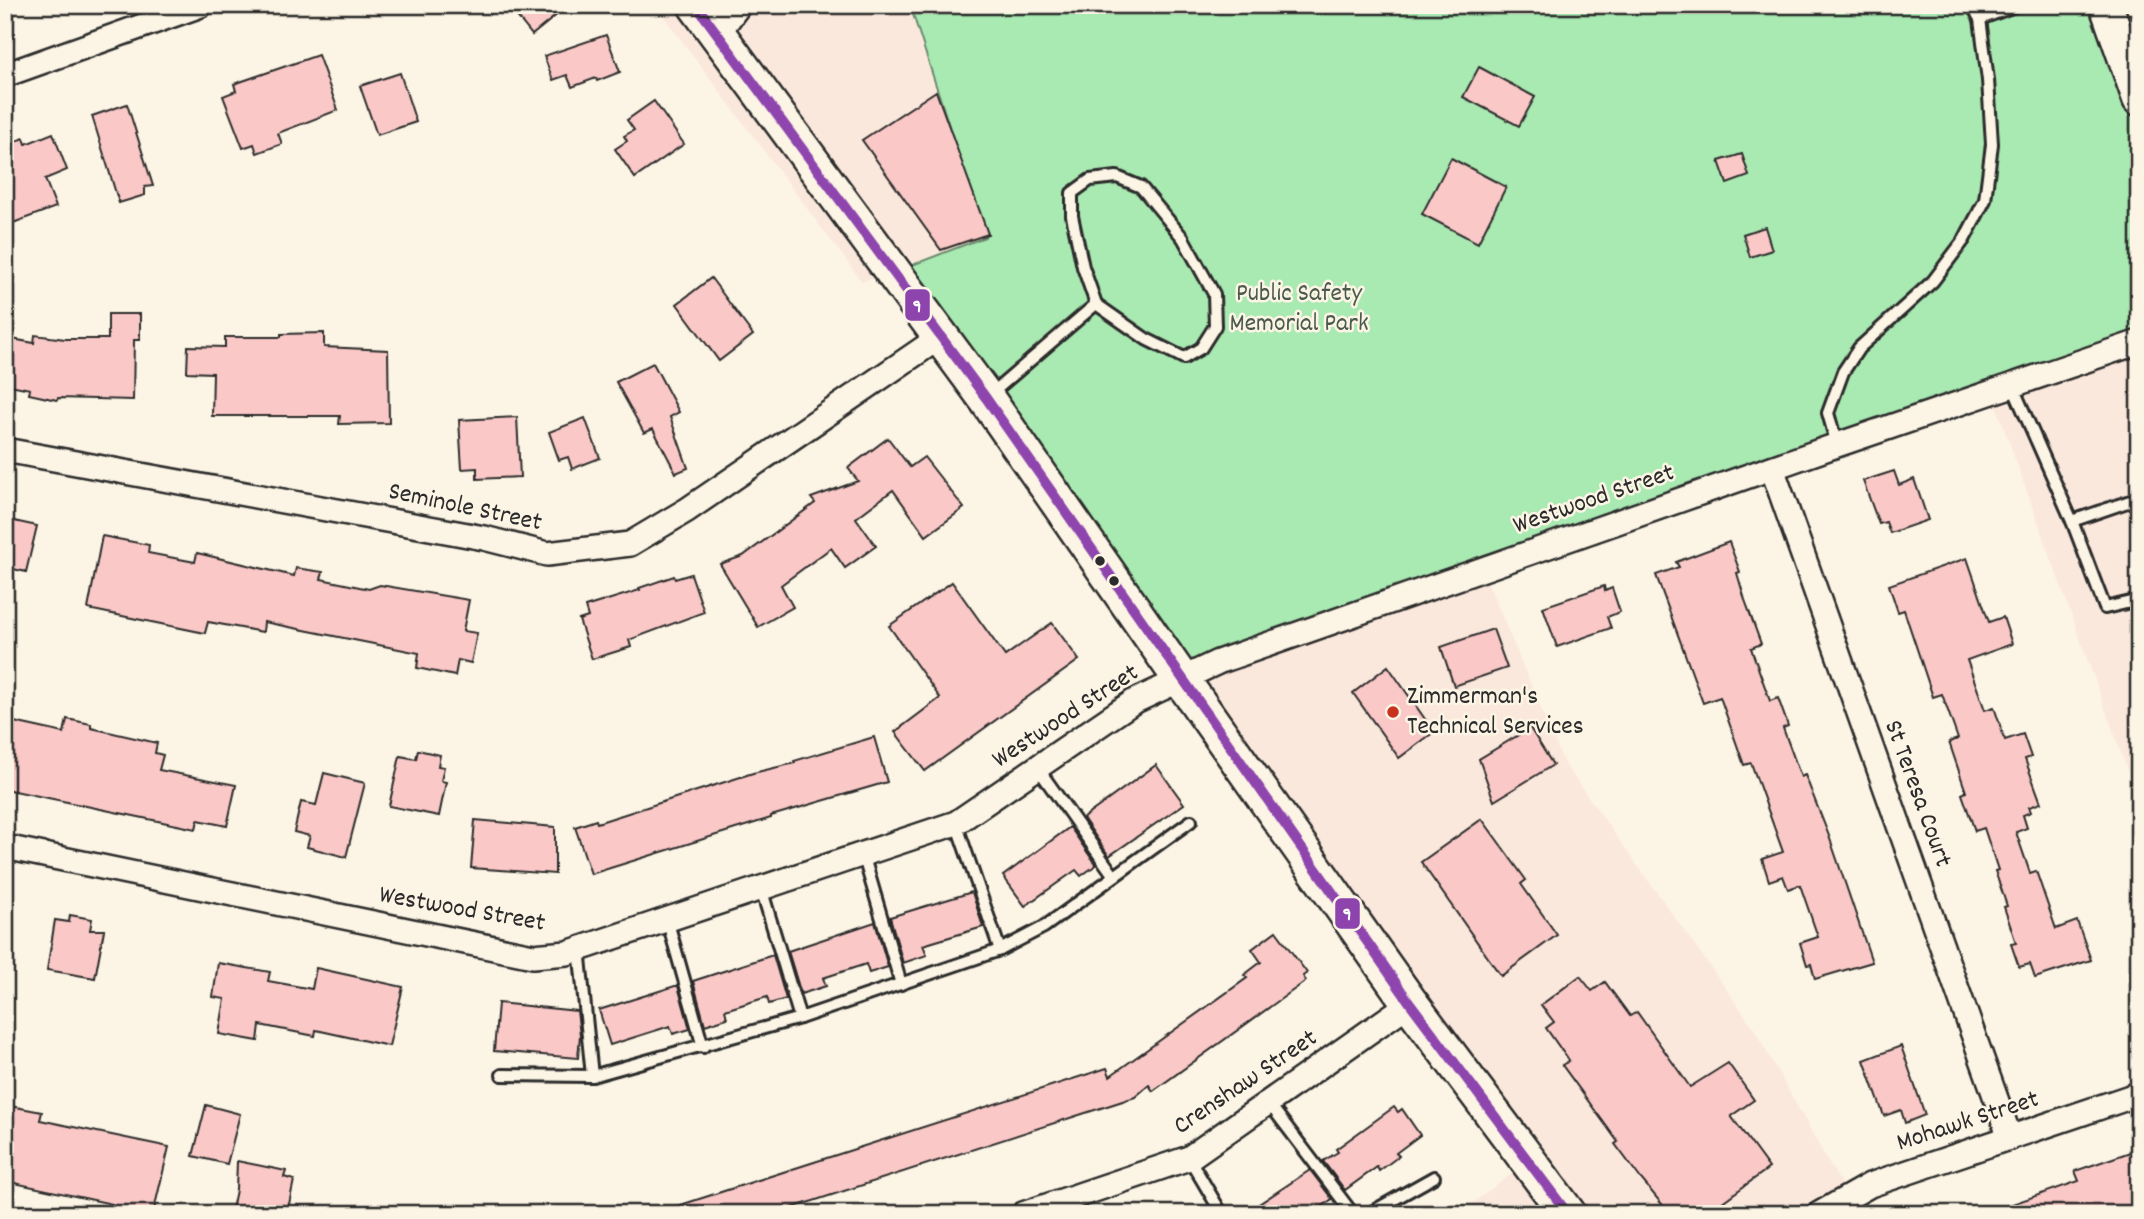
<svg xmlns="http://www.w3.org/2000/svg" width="2144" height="1219" viewBox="0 0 2144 1219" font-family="Dekko,sans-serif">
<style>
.built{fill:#fbe8dc}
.green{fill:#a9e9b2;stroke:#6a8a6e;stroke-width:2}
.building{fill:#fac9c7;stroke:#2b2b2b;stroke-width:2}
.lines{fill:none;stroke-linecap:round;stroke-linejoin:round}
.lane-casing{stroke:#2b2b2b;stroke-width:16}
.street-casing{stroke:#2b2b2b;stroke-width:28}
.secondary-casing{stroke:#2b2b2b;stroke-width:37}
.primary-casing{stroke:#2b2b2b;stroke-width:40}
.lane{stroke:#fcf5e5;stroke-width:10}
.street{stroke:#fcf5e5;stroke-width:23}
.secondary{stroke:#fcf5e5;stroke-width:32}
.primary{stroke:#fcf5e5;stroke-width:35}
.bus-1-casing{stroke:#fcf5e5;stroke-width:16}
.bus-1{stroke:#8e44ad;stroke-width:10}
.bus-dot{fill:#2b2b2b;stroke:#fcf5e5;stroke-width:2.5}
.poi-dot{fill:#c8321e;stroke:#fcf5e5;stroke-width:2.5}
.labels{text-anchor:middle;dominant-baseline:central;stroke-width:5;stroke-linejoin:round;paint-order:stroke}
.park-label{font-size:26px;fill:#4a5a4d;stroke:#fcf5e5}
.street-label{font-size:26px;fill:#2b2b2b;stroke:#fcf5e5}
.poi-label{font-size:26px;fill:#2b2b2b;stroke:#fcf5e5;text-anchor:start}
.line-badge{stroke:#fcf5e5;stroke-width:2.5}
.badge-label{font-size:19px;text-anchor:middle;font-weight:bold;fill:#fff}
</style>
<rect width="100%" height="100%" fill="#fcf5e5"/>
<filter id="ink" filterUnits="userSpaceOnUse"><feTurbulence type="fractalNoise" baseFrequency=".0143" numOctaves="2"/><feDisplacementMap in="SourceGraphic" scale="14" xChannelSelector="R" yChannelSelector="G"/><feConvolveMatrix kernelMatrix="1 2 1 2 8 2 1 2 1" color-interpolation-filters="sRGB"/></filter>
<g filter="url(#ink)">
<g class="built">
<polygon points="655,5 910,5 985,237 862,282"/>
<polygon points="2127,5 2139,5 2139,38"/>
<polygon points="2139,355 2139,803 1995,403"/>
<polygon points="1486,578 1564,763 1752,1025 1831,1167 1860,1214 1458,1214 1514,1172 1170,697 1224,674"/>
</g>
<polygon class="green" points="910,5 2106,5 2139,99 2139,342 1181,679 894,272 985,237"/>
<g class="building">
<polygon points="508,5 569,5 532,35"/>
<polygon points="606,35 620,72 597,81 596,78 572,87 567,75 553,80 544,56"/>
<polygon points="318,55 338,110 278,133 282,144 257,153 254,144 243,148 223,96 236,91 234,84"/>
<polygon points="1479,67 1535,97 1519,126 1463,97"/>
<polygon points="400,73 416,122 377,135 360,86"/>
<polygon points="936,91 988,234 941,250 862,140"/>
<polygon points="654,101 684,144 635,178 615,149 627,141 624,136 634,130 627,120"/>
<polygon points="127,104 153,186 145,187 145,195 119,203 92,116"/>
<polygon points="53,133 67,170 45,179 56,207 5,226 5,145 24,138 26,144"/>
<polygon points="1742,154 1749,176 1727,184 1719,161"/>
<polygon points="1451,158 1506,187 1478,243 1422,214"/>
<polygon points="1765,227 1772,250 1750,257 1743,234"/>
<polygon points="711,278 753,335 719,361 677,304"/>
<polygon points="108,314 140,314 140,340 134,340 133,400 58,398 57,400 29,394 30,389 5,384 5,371 12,339 34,343 35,335 65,339 108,339"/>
<polygon points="324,333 324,347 388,350 389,423 339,424 340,416 212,416 213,373 187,372 188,346 225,347 225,337 281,337 281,334"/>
<polygon points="653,363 679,412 670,417 688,468 676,473 653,429 644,433 616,382"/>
<polygon points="517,417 520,477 477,479 477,468 462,469 459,420"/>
<polygon points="585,418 600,458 572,469 568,457 559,460 549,432"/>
<polygon points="888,438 910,467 924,457 964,508 926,536 893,490 856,518 876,546 845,568 831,548 781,585 793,607 758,627 720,564 743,556 815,503 811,498 858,481 848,468"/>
<polygon points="1894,471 1899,485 1914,479 1928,520 1890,533 1886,522 1879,524 1863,481"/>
<polygon points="5,519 37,526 26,572 5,567"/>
<polygon points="102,536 149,545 148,553 195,562 197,553 294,576 296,568 323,572 321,579 369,589 380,585 469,600 463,631 477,633 471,663 458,660 455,676 417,668 419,653 264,622 263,632 208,622 205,633 88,609"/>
<polygon points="1729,542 1740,572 1737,573 1745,600 1761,644 1751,648 1770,701 1778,698 1788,726 1783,728 1801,777 1805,775 1829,836 1872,962 1815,979 1811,964 1807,965 1800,943 1818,937 1800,885 1788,889 1783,876 1769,881 1762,859 1783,852 1751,763 1744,765 1720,697 1703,703 1656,575 1679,567 1676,562"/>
<polygon points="1967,558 1989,622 2003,617 2012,644 1967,660 1985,710 1994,707 2005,740 2023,734 2031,757 2025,759 2041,803 2029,807 2031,812 2023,815 2027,828 2016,832 2030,873 2036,871 2056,929 2077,921 2091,960 2035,978 2030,964 2019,967 2011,944 2016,943 2004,907 2007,906 1995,871 1998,870 1984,828 1975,831 1962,794 1966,792 1949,742 1958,739 1942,694 1933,697 1904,610 1898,612 1889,585"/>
<polygon points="691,574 704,612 629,640 631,647 592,659 579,620 588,617 585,607 640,590 639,588 674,576 675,579"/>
<polygon points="952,582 1005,656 1052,623 1079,660 925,771 895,732 940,698 889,626"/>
<polygon points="1604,586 1605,591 1612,588 1620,612 1607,617 1611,628 1557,647 1543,607"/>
<polygon points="1493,629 1507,668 1454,686 1441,647"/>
<polygon points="1388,666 1434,732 1399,758 1353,693"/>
<polygon points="67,719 91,724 91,728 157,743 155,753 163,755 159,770 236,785 227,826 198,820 196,829 5,789 5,720 64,733"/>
<polygon points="1530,728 1553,765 1494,801 1479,759"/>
<polygon points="874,737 887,782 771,816 771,818 591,874 575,827 596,820 597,823 753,773 795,763 794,761"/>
<polygon points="418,750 440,755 438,766 444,767 441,781 446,782 439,816 389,806 400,756 416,759"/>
<polygon points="1156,765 1184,804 1109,856 1083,818"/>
<polygon points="324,773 365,783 346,857 307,847 310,836 294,832 301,802 316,805"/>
<polygon points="1482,819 1526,880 1521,884 1557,935 1501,976 1421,862"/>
<polygon points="475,820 555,827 555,874 471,868"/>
<polygon points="1070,827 1096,865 1081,876 1076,870 1025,906 1003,876"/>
<polygon points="972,892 983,927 923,945 927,955 903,963 890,917"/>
<polygon points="70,915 92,919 90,930 104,930 95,978 47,970 55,920 69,922"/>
<polygon points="875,922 888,967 869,973 866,964 823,978 826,986 801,994 788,951"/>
<polygon points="1276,931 1307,973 1303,976 1306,981 1153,1091 1149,1085 1135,1097 1104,1107 773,1214 668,1214 668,1209 1107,1068 1110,1076 1247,978 1244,975 1261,962 1252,949"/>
<polygon points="773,955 786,999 769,1004 767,997 725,1010 727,1018 705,1025 693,981"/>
<polygon points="218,963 270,972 268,981 312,989 316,968 403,987 389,1046 316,1030 315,1036 260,1025 258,1041 219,1034 225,999 213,997"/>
<polygon points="1580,976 1592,991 1605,982 1630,1016 1637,1012 1690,1087 1728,1063 1754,1100 1731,1116 1769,1168 1721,1203 1728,1214 1670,1214 1641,1179 1615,1144 1618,1142 1562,1065 1569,1061 1546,1028 1554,1022 1541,1005"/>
<polygon points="675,986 678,986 690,1029 673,1034 670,1026 610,1045 599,1010"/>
<polygon points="498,1003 577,1011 580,1035 578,1058 494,1051"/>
<polygon points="1901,1046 1925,1115 1905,1123 1901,1110 1884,1116 1864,1060"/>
<polygon points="5,1105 42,1112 40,1120 169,1147 153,1214 123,1214 110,1211 112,1204 5,1181"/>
<polygon points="206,1105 240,1114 227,1164 193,1156"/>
<polygon points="1394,1107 1398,1112 1402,1109 1420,1135 1396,1153 1399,1156 1379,1171 1377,1167 1345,1190 1323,1161 1338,1152 1336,1149"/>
<polygon points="2139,1149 2139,1205 2114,1214 1995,1214 1995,1210 2079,1181 2075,1171"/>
<polygon points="237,1161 286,1171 284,1177 294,1180 287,1214 231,1214 236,1190"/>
<polygon points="1310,1170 1332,1199 1312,1214 1244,1214"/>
</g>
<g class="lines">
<defs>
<g id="lane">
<polyline points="1980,19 2017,5"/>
<polygon points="1117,177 1141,187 1183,238 1214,294 1215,326 1201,348 1184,358 1146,339 1096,304 1083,267 1072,216 1072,193 1090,180"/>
<polyline points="2012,385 2072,521"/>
<polyline points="991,394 1096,304"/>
<polyline points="1837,445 1828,413 1843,372 1859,348 1933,281 1964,240 1985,200 1992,144 1988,80 1980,19 1972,5"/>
<polyline points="2139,498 2072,521 2105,608 2139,600"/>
<polyline points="1037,767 1114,876"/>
<polyline points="956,823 1000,950"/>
<polyline points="863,854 901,984"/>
<polyline points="761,888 800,1018"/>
<polyline points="667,919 703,1047"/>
<polyline points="579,948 592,1076"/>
<polyline points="502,1075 592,1076 800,1018 1000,950 1044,927 1191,821"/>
<polyline points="1268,1102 1353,1214"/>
<polyline points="1189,1158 1222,1214"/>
<polyline points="1368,1214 1434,1177"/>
</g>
<g id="street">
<polyline points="718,33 739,5"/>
<polyline points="5,75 201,5"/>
<polyline points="5,450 484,538 547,554 630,544 687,510 940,337"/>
<polyline points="1772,468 2010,1138"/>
<polyline points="5,847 533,956 567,953 956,823 1133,702 1218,662 1837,445 2139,342"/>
<polyline points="1023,1214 1189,1158 1410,1003"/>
<polyline points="1819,1214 1870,1185 2139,1094"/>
</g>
<polyline id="secondary" points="2106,5 2139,99"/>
<polyline id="primary" points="696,5 986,398 1181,679 1410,1003 1568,1214"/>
</defs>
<use href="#lane" class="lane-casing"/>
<use href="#street" class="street-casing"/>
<use href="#secondary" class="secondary-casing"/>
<use href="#primary" class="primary-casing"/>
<use href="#lane" class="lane"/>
<use href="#street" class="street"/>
<use href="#secondary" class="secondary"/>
<use href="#primary" class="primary"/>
<defs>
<polyline id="bus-1" points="696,5 986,398 1410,1003 1568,1214"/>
</defs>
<use href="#bus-1" class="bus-1-casing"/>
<use href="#bus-1" class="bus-1"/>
</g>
</g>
<g class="bus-dot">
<circle cx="1100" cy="561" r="6"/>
<circle cx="1114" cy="581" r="6"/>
</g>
<circle class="poi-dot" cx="1393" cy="712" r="7"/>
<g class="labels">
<g class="park-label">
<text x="1299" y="294">Public Safety<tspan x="1299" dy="30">Memorial Park</tspan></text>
</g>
<g class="street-label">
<text transform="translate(1594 500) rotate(-19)">Westwood Street</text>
<text transform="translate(465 508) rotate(12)">Seminole Street</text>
<text transform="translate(1066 717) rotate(-33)">Westwood Street</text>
<text transform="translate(1917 794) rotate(70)">St Teresa Court</text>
<text transform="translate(462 910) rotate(10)">Westwood Street</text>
<text transform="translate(1246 1083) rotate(-34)">Crenshaw Street</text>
<text transform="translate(1968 1122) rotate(-18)">Mohawk Street</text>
</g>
<g class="poi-label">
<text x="1407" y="697">Zimmerman's<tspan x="1407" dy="30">Technical Services</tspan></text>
</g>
</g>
<g class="line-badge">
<rect x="904" y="288" width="27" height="34" rx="7" fill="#8e44ad"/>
<rect x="1334" y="897" width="27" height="33" rx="7" fill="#8e44ad"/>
</g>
<g class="badge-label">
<text x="917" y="312">9</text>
<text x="1347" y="920">9</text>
</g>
<rect width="2144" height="1219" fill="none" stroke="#fcf5e5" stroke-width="28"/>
<rect x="14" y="14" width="2116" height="1191" fill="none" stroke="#2b2b2b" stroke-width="2.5" filter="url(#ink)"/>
</svg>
